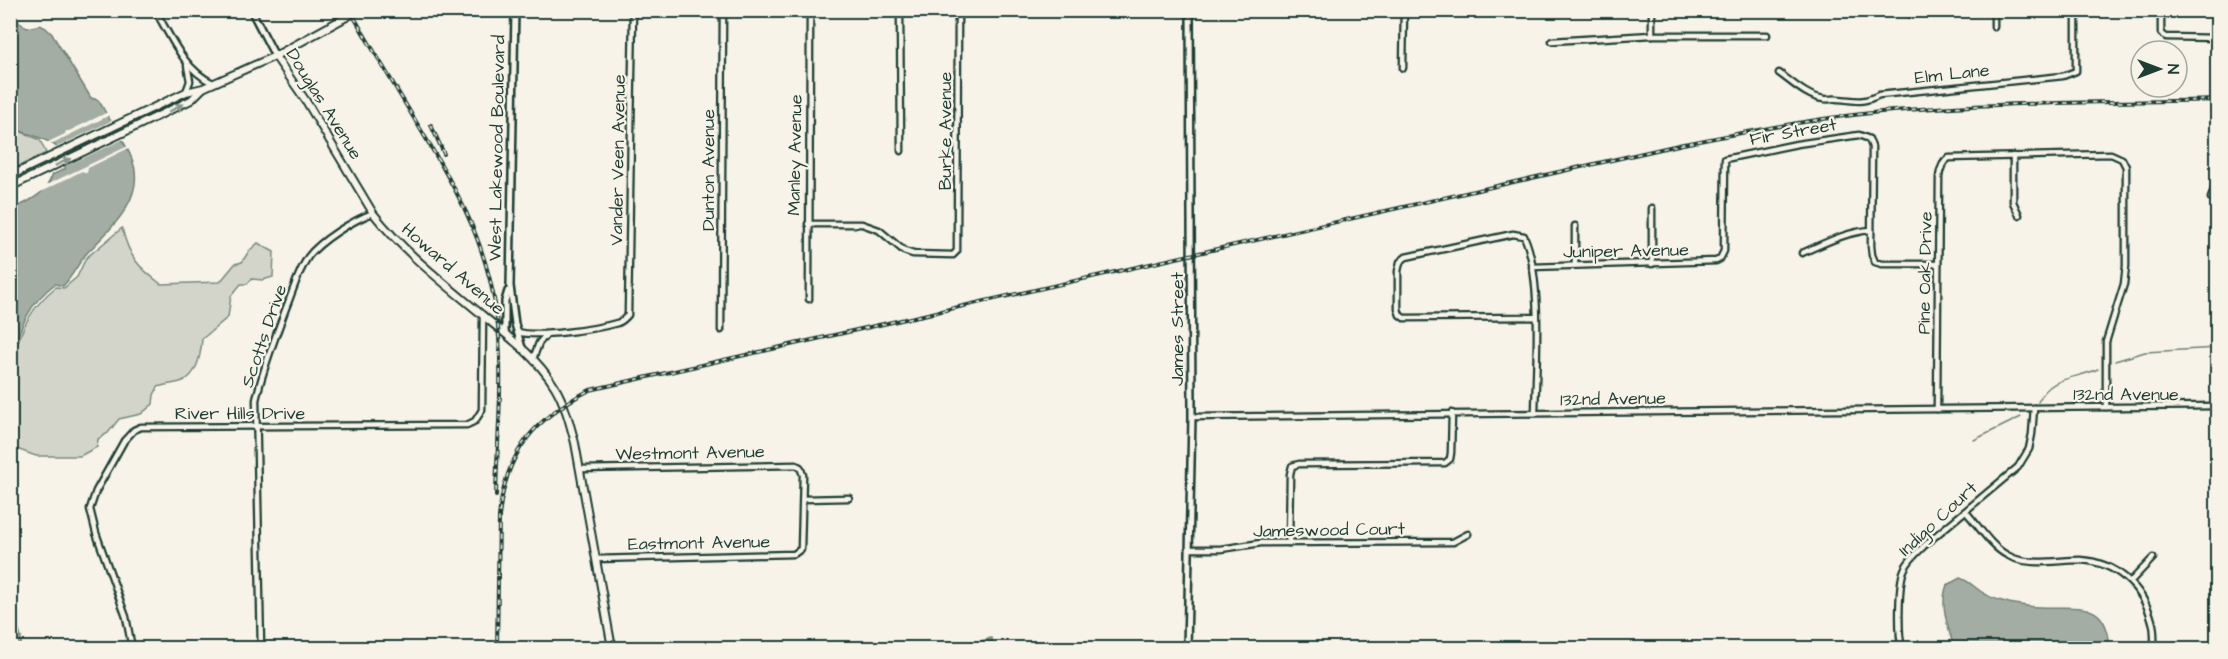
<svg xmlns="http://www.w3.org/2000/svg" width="2228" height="659" viewBox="0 0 2228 659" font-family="'Architects Daughter',sans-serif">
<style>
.green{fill:#d3d5ca;stroke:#79897f;stroke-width:1.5}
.water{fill:#a4ada3;stroke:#6f8077;stroke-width:1.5}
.pier{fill:#f7f3e8}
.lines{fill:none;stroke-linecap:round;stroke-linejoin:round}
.stream{stroke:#6f8077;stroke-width:1.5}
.minor-casing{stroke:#1f3d34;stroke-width:9}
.tertiary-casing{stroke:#1f3d34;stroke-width:10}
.secondary-casing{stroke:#1f3d34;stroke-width:10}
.minor{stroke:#f7f3e8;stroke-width:4.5}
.tertiary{stroke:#f7f3e8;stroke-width:5}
.secondary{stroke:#f7f3e8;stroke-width:6}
.rail-casing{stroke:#1f3d34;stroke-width:4}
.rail{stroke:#f7f3e8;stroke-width:1.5;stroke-dasharray:4.5;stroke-linecap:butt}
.oneway{fill:#8b988e}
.labels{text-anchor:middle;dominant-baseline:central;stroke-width:4.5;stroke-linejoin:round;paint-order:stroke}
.street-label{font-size:18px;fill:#1f3d34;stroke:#f7f3e8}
</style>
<rect width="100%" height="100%" fill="#f7f3e8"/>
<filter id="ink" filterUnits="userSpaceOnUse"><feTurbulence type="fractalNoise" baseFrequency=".0167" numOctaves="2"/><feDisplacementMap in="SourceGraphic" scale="12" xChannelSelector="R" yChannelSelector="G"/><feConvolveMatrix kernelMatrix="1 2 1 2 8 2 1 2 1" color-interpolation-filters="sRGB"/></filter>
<g filter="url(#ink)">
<g class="green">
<polygon points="11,127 40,140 46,153 11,170"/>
<path d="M122,228c7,29 16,39 39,56l59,-2 15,-18 7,-2 7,-11 9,-8 16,9 -1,25 -10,3 -11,-1 -5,5h-6l-10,12 -3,21 -26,22c-1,14 -4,36 -19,42 -8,3 -17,3 -25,6l-4,8 -1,9 -12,10 -22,5 -11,14 -10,6 -1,8 -17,9h-44l-25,-9c-1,-59 -7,-119 45,-160l8,1 13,-11 9,-19z"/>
</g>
<g class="water">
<path d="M11,16l16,12 13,-3 6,3 6,6 39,64 7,2 4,6c9,17 23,35 30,53 15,38 -21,70 -45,94 -9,10 -14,23 -24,33l-8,-2c-26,19 -35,43 -44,73v-147c16,-8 36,-16 41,-35l13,-6c5,-27 -32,-33 -51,-40l-3,-4z"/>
<path d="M1960,578c12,4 16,12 27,17 6,4 15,6 22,8 10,2 21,4 31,4 38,2 67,-9 70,41h-156c-5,-19 -15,-43 -7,-63z"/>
<polygon points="11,602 21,638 21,648 11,648"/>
<polygon points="991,638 996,648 982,648 980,644 981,641"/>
</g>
<g class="pier">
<polygon points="108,112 110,115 49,145 46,143 65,134 66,131 69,131"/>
<polygon points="113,120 124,139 49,174 63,167 62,159 55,148"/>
<polygon points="128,146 129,148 88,168 87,173 82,171 23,201 40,188"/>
</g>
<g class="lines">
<g class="stream">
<polyline points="2115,361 2145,352 2218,348"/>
<path d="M2038,402c13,-27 36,-22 60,-33"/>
<polyline points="1974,440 2021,417"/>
</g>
<defs>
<g id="minor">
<path d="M155,10c16,27 29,60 58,73"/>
<polyline points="900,10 901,151"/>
<polyline points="1652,10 1652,35"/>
<polyline points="2161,10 2161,33 2166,37 2218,38"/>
<polyline points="1909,14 1909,10"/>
<polyline points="1994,27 1994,10"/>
<polyline points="1552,41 1652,35 1767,35"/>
<polyline points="1403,68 1404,10"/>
<path d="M1779,73c13,9 28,24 45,26 4,1 9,-1 14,0 18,1 23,5 41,-4l184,-19 13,-5v-61"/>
<polyline points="186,92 190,81 187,65"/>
<polyline points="2013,156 2013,202 2019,215"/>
<polyline points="2211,198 2218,179"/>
<polyline points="1652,208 1652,264"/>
<polyline points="808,224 862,224 879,230 904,251 913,254 953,255 957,251 958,10"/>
<path d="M1802,253c23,-10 44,-21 69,-23"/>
<polyline points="1575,264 1575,226"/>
<polyline points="1532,267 1716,261 1720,259 1724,251 1725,159 1797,144 1859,135 1869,139 1872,147 1871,246 1872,255 1875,262 1882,264 1938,264"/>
<polyline points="809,299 810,10"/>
<polyline points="721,330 723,10"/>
<path d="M518,332c19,6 79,-3 99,-9 5,-1 8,-5 11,-8l5,-305"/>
<polyline points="533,359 539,343 546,335"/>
<path d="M1937,409l2,-232c1,-8 3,-15 10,-19l162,-4 11,5 4,8v99l-2,18 -18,58v65"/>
<path d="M1535,413c1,-47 8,-135 -11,-177l-11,-2 -107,23 -6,5 -2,9v38l2,6 4,3 132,-1"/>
<polyline points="1192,417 2218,406"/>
<polyline points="580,469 796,465 800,467 803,475 801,549 794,554 596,559"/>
<polyline points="803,499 849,498"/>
<path d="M1966,512c13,14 24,34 41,43 20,12 50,5 73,5 36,2 63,27 72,61 3,9 2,18 2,27"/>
<polyline points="1289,543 1290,474 1292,466 1299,464 1445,463 1450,459 1451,453 1452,413"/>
<polyline points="1190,549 1221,549 1261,543 1453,542 1468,534"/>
<polyline points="2131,581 2153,558"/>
<polyline points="132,648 126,617 96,533 90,509 96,491 124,441 134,430 141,427 467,425 475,421 482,410 483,315"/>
<path d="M261,648l-5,-248c7,-32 19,-62 30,-92 7,-17 12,-36 22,-51 12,-16 45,-37 65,-44"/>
<path d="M1902,648c-4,-13 -4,-68 3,-80 5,-10 14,-17 22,-25l91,-76 11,-18 3,-15 2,-26"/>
</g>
<g id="tertiary">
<polyline points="251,10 275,56"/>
<polyline points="515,10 510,286 515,324 522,348"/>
<polyline points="505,333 505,301 508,291"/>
<polyline points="1187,648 1192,417 1190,10"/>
</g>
<g id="secondary">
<path d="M275,56l31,45 67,112c32,41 75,73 114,106 25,20 51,40 68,68 10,17 15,37 20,56l37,205"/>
<polyline points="10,176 186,92 203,88 275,56 359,10"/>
<polyline points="10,187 191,100 202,89"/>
</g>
</defs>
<use href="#minor" class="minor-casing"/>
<use href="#tertiary" class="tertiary-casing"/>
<use href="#secondary" class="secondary-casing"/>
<use href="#minor" class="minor"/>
<use href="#tertiary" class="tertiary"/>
<use href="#secondary" class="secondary"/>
<defs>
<g id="rail">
<path d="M350,10c21,37 43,73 65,110 38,64 69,114 81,190 9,58 1,127 0,186"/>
<polyline points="431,125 444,154"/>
<path d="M497,648l2,-131c6,-64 35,-99 91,-127l1093,-246c65,-12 131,-26 198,-32 111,-10 224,-9 337,-12"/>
</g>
</defs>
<use href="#rail" class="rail-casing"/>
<use href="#rail" class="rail"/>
</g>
<defs><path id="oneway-solid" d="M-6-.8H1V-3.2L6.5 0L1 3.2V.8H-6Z" transform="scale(1.5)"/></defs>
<g class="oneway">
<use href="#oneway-solid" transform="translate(176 108) rotate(-27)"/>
<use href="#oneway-solid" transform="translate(63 162) rotate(-25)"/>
</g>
</g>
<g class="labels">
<g class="street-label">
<text transform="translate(1952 74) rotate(-6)">Elm Lane</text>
<text transform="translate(324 104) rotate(58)">Douglas Avenue</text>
<text transform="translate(945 131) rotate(-90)">Burke Avenue</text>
<text transform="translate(1793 132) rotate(-10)">Fir Street</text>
<text transform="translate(497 148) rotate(-89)">West Lakewood Boulevard</text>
<text transform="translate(795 155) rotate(-89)">Manley Avenue</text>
<text transform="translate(618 160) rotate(-89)">Vander Veen Avenue</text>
<text transform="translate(708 170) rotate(-90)">Dunton Avenue</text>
<text transform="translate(1626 251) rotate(-1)">Juniper Avenue</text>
<text transform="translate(453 269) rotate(41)">Howard Avenue</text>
<text transform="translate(1925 273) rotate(-89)">Pine Oak Drive</text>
<text transform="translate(1177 329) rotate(-90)">James Street</text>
<text transform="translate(264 336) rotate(-71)">Scotts Drive</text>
<text x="2126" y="394">132nd Avenue</text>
<text transform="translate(1613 399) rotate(-1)">132nd Avenue</text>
<text x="240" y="413">River Hills Drive</text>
<text transform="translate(690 453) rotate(-1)">Westmont Avenue</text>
<text transform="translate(1938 519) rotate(-43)">Indigo Court</text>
<text transform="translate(1329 530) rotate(-1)">Jameswood Court</text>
<text transform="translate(699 543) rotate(-1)">Eastmont Avenue</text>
</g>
</g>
<rect width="2228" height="659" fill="none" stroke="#f7f3e8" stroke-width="36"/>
<rect x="18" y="18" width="2192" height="623" fill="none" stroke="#1f3d34" stroke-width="2" filter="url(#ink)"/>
<g transform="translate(2159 69) rotate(90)"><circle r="28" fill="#f7f3e8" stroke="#a1aaa0" stroke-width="1.5"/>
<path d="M0-4.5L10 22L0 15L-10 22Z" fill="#1f3d34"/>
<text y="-9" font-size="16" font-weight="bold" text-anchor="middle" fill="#1f3d34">N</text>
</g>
</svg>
